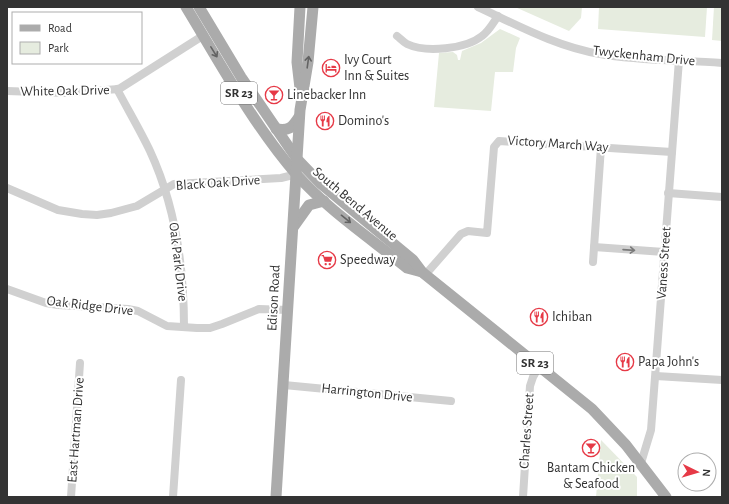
<svg xmlns="http://www.w3.org/2000/svg" width="729" height="504" viewBox="0 0 729 504" font-family="'Alegreya Sans',sans-serif">
<style>
.green{fill:#e6ecdf}
.lines{fill:none;stroke-linecap:round;stroke-linejoin:round}
.minor{stroke:#d0d0d0;stroke-width:8}
.major{stroke:#ababab;stroke-width:11}
.oneway{stroke:#636363}
.oneway2{stroke:#7a7a7a}
.labels{text-anchor:middle;dominant-baseline:central;stroke-width:4;stroke-linejoin:round;paint-order:stroke}
.shield{fill:#fff;stroke:#707070;stroke-width:1}
.shield-label{font-size:13px;font-weight:bold;fill:#333}
.street-label{font-size:14px;fill:#333;stroke:#fff}
.poi-label{font-size:14px;fill:#333;stroke:#fff;text-anchor:start}
</style>
<rect width="100%" height="100%" fill="#fff"/>
<g class="green">
<polygon points="515,7 582,7 581,18 569,31"/>
<polygon points="599,7 707,7 705,37 598,29"/>
<polygon points="714,7 722,7 722,41 712,40"/>
<polygon points="500,29 520,38 516,48 513,72 495,72 491,111 434,107 439,53 453,52 457,55 458,60 460,60 462,51 481,43"/>
<polygon points="601,440 637,477 637,497 596,497"/>
</g>
<g class="lines">
<g class="minor">
<path d="M478,7c39,18 79,40 122,47 40,7 82,6 122,9"/>
<path d="M397,36c3,2 6,6 10,8 19,9 59,5 75,-8 7,-5 11,-13 16,-20"/>
<path d="M117,89c11,21 23,41 33,62 26,56 34,116 34,176"/>
<polyline points="7,91 65,93 119,89 204,35"/>
<polyline points="7,188 58,210 82,214 97,215 111,213 137,206 174,184 281,178 297,174"/>
<polyline points="668,193 722,197"/>
<polyline points="594,247 664,252"/>
<polyline points="593,262 601,147"/>
<polyline points="425,275 461,234 468,231 487,233 494,147 499,141 672,152"/>
<polyline points="7,289 46,303 58,305 128,309 138,311 167,326 197,328 210,328 222,324 259,309 288,310"/>
<polyline points="656,376 722,380"/>
<polyline points="284,385 451,401"/>
<polyline points="641,463 651,430 679,60"/>
<polyline points="71,497 80,363"/>
<polyline points="173,497 181,380"/>
<polyline points="523,497 530,386 533,377 539,366"/>
</g>
<g class="major">
<path d="M186,7c34,56 67,117 110,167 32,36 74,64 111,94l15,4"/>
<polyline points="199,7 241,77 297,159 320,183 413,260 422,272 592,409 626,445 666,497"/>
<polyline points="300,88 297,62 300,7"/>
<path d="M276,129c13,2 16,-1 23,-12"/>
<polyline points="294,226 309,205 324,201"/>
<polyline points="276,497 300,110 308,62 313,7"/>
</g>
</g>
<defs><path id="oneway-shaft" d="M-6 0H5M1.5-3L5.5 0L1.5 3" fill="none" stroke-width="1.6" stroke-linecap="round" stroke-linejoin="round"/></defs>
<g class="oneway">
<use href="#oneway-shaft" transform="translate(214 52) rotate(58)"/>
<use href="#oneway-shaft" transform="translate(308 62) rotate(-82)"/>
<use href="#oneway-shaft" transform="translate(346 219) rotate(39)"/>
</g>
<use class="oneway2" href="#oneway-shaft" transform="translate(629 250) rotate(4)"/>
<defs>
<symbol id="hotel-ring" viewBox="-11 -11 22 22"><circle r="9.5" fill="#fff" stroke="#e63946" stroke-width="1.5"/><path d="M-6-4.5h1.5V1H6V5H4.5V3h-9V5H-6ZM-4 0a1.8 1.8 0 1 1 3.6 0ZM.5 0V-2.5h3Q6-2.5 6 0Z" fill="#e63946"/></symbol>
<symbol id="bar-ring" viewBox="-11 -11 22 22"><circle r="9.5" fill="#fff" stroke="#e63946" stroke-width="1.5"/><path d="M-6-5H6L.8 .8V4.5H3.5V6h-7V4.5H-.8V.8Z" fill="#e63946"/></symbol>
<symbol id="restaurant-ring" viewBox="-11 -11 22 22"><circle r="9.5" fill="#fff" stroke="#e63946" stroke-width="1.5"/><path d="M-5-6h1v4h1v-4h1v4h1v-4h1v5L-1.5 .5V6h-2V.5L-5-1ZM5-6V6H3V1.5H1.5Q1.5-4 5-6Z" fill="#e63946"/></symbol>
<symbol id="supermarket-ring" viewBox="-11 -11 22 22"><circle r="9.5" fill="#fff" stroke="#e63946" stroke-width="1.5"/><path d="M-6-5.5h2.5l.6 2H6L4.5 2H-2.5L-4.4-4H-6ZM-1.5 3.2a1.3 1.3 0 1 0 .1 0ZM3 3.2a1.3 1.3 0 1 0 .1 0Z" fill="#e63946"/></symbol>
</defs>
<g fill-rule="evenodd">
<use href="#hotel-ring" x="321" y="58" width="20" height="20"/>
<use href="#bar-ring" x="264" y="85" width="20" height="20"/>
<use href="#restaurant-ring" x="315" y="111" width="20" height="20"/>
<use href="#supermarket-ring" x="317" y="250" width="20" height="20"/>
<use href="#restaurant-ring" x="529" y="307" width="20" height="20"/>
<use href="#restaurant-ring" x="615" y="352" width="20" height="20"/>
<use href="#bar-ring" x="581" y="438" width="20" height="20"/>
</g>
<g class="labels">
<g class="shield">
<rect x="221" y="82" width="36" height="22" rx="3"/>
<rect x="517" y="352" width="36" height="22" rx="3"/>
</g>
<g class="shield-label">
<text x="239" y="93">SR 23</text>
<text x="535" y="363">SR 23</text>
</g>
<g class="street-label">
<text transform="translate(644 56) rotate(6)">Twyckenham Drive</text>
<text transform="translate(65 91) rotate(-1)">White Oak Drive</text>
<text transform="translate(558 144) rotate(4)">Victory March Way</text>
<text transform="translate(218 183) rotate(-4)">Black Oak Drive</text>
<text transform="translate(355 204) rotate(40)">South Bend Avenue</text>
<text transform="translate(178 262) rotate(83)">Oak Park Drive</text>
<text transform="translate(664 263) rotate(-86)">Vaness Street</text>
<text transform="translate(274 298) rotate(-87)">Edison Road</text>
<text transform="translate(90 306) rotate(7)">Oak Ridge Drive</text>
<text transform="translate(367 393) rotate(6)">Harrington Drive</text>
<text transform="translate(76 430) rotate(-86)">East Hartman Drive</text>
<text transform="translate(527 431) rotate(-86)">Charles Street</text>
</g>
<g class="poi-label">
<text x="344" y="60">Ivy Court<tspan x="344" dy="16">Inn &amp; Suites</tspan></text>
<text x="287" y="95">Linebacker Inn</text>
<text x="338" y="121">Domino's</text>
<text x="340" y="260">Speedway</text>
<text x="552" y="317">Ichiban</text>
<text x="638" y="362">Papa John's</text>
<text x="591" y="468" text-anchor="middle">Bantam Chicken<tspan x="591" dy="16">&amp; Seafood</tspan></text>
</g>
</g>
<rect width="729" height="504" fill="none" stroke="#333333" stroke-width="16"/>
<rect x="12" y="12" width="130" height="52" fill="#ffffff" stroke="#adadad"/>
<rect x="20" y="25" width="20" height="6" fill="#ababab" stroke="#adadad"/>
<text x="48" y="32" font-size="12" fill="#333333">Road</text>
<rect x="20" y="42" width="20" height="12" fill="#e6ecdf" stroke="#adadad"/>
<text x="48" y="52" font-size="12" fill="#333333">Park</text>
<g transform="translate(697 472) rotate(95)"><circle r="19" fill="#ffffff" stroke="#adadad"/>
<path d="M0-3L7 15L0 10L-7 15Z" fill="#e63946"/>
<text y="-6" font-size="11" font-weight="bold" text-anchor="middle" fill="#333333">N</text>
</g>
</svg>
